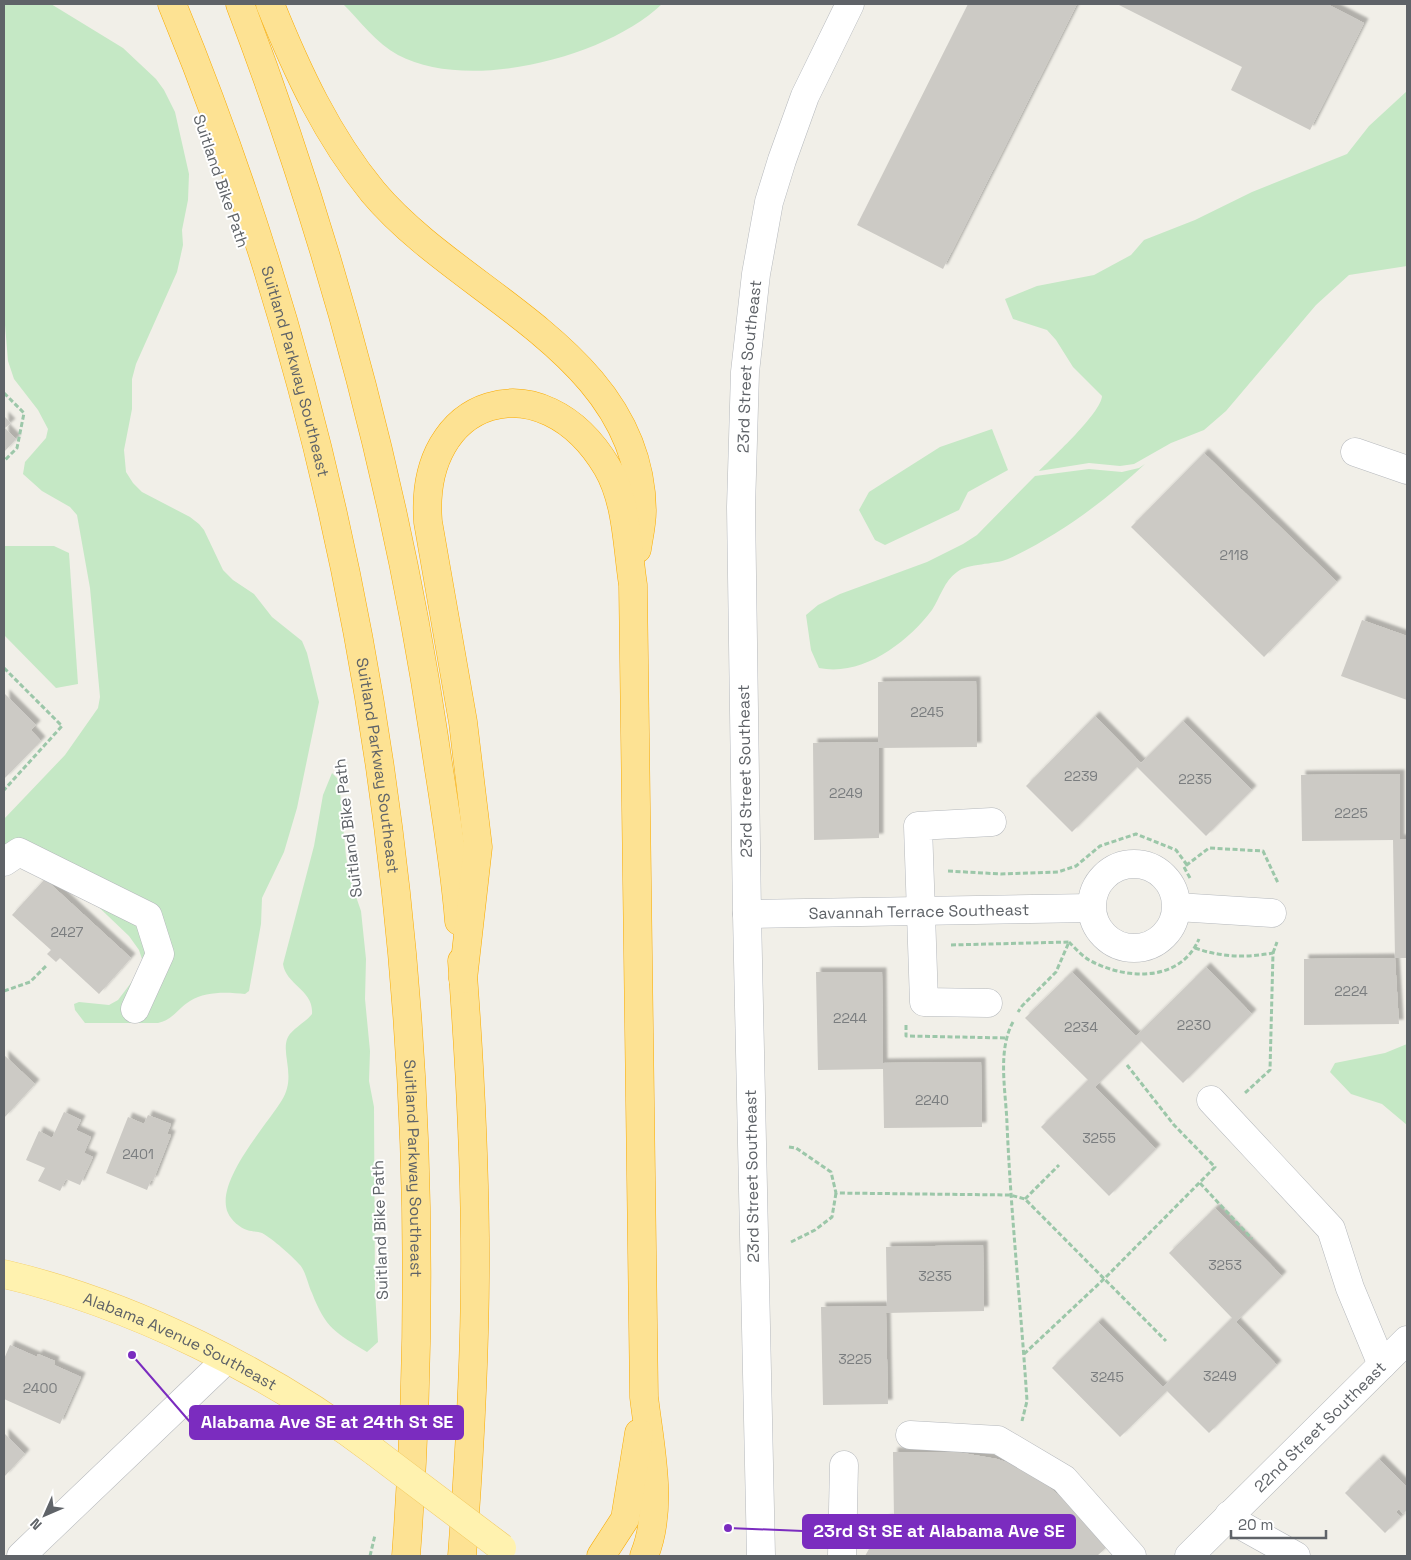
<svg xmlns="http://www.w3.org/2000/svg" width="1411" height="1560" viewBox="0 0 1411 1560" font-family="'Space Grotesk',sans-serif">
<style>
.green{fill:#c5e8c5}
.building{fill:#cccac5;filter:url(#shadow)}
.lines{fill:none;stroke-linecap:round;stroke-linejoin:round}
.minor-casing{stroke:#b5b8bc;stroke-width:29}
.major-casing{stroke:#f2c960;stroke-width:29}
.highway-casing{stroke:#f9ab00;stroke-width:29}
.path{stroke:#9cc7a9;stroke-width:3;stroke-dasharray:5 2.5;stroke-linecap:butt}
.minor{stroke:#fff;stroke-width:28}
.major{stroke:#fff2af;stroke-width:28}
.highway{stroke:#fde293;stroke-width:28}
.major-bridge-casing{stroke:#f2c960;stroke-width:29;stroke-linecap:butt}
.major-bridge{stroke:#fff2af;stroke-width:28}
.labels{text-anchor:middle;dominant-baseline:central;stroke-width:4;stroke-linejoin:round;paint-order:stroke}
.number-label{font-size:14px;fill:#7a7d7f}
.street-label{font-size:16px;fill:#5f6368;stroke:#fff}
.leader{fill:none;stroke:#7b2cbf;stroke-width:2}
.callout-dot{fill:#7b2cbf;stroke:#fff;stroke-width:2}
.callout{fill:#7b2cbf;stroke:#7b2cbf;stroke-width:2}
.callout-label{font-size:18px;text-anchor:middle;font-weight:bold;fill:#fff}
</style>
<defs>
<filter id="shadow"><feDropShadow dx="4.5" dy="-4.5" stdDeviation="1" flood-color="#0004"/></filter>
</defs>
<rect width="100%" height="100%" fill="#f1efe8"/>
<g class="green">
<path d="M4,4h47l72,44 33,31 8,11 11,22 14,62 -1,26 -6,30 1,15 -6,27 -41,92 -4,15v30l-8,41 2,22 7,11 9,9 48,25 9,7 5,6 19,40 10,10 21,14 18,23 30,24 5,12 12,49 -22,106 -13,44 -22,46 -1,26 -12,67 -4,3c-18,-2 -39,-3 -55,7 -12,7 -17,19 -32,22h-73l-10,-13 -1,-6 5,-2 30,3 9,-5 22,-29 3,-9 -4,-12 -10,-14 -64,-61 -61,-10v-46l61,-64 33,-47 2,-11 -10,-109 -13,-73 -7,-8 -28,-16 -19,-17 2,-12 21,-24 2,-9 -10,-19 -24,-31 -6,-18 -4,-48z"/>
<path d="M343,4h319c-55,53 -193,89 -264,51 -21,-11 -38,-34 -55,-51z"/>
<path d="M1407,91v175l-58,9 -33,30 -90,106 -22,19 -33,13 -37,21 -14,2 -31,-3 -50,8c14,-14 62,-58 63,-75l-29,-29 -17,-27 -9,-10 -34,-11 -8,-20 32,-13 57,-11 37,-20 13,-15 51,-20 57,-28 95,-38 22,-28z"/>
<polygon points="992,429 1008,470 968,492 959,510 885,545 875,540 859,510 869,492 940,447"/>
<path d="M1145,464c-40,37 -87,72 -137,95 -14,6 -40,4 -51,13 -13,9 -17,26 -25,38 -25,33 -70,67 -113,58l-8,-18 -5,-35 12,-10 22,-11 87,-32 36,-18 14,-9 58,-59 54,-7 33,3 17,-4z"/>
<polygon points="4,546 54,546 69,553 78,684 56,688 4,635"/>
<path d="M332,773l7,7 7,77 6,28 9,26 5,48 -1,40 5,52 -1,30 5,26 1,183 3,52 -11,10c-32,-20 -41,-23 -55,-59 -4,-8 -6,-21 -12,-28 -8,-9 -27,-26 -38,-32 -4,-2 -10,-1 -15,-3 -7,-2 -16,-10 -19,-17 -14,-31 39,-88 54,-113 15,-24 -2,-47 6,-63 4,-8 18,-15 24,-23 2,-24 -26,-29 -29,-50l31,-118 9,-51z"/>
<polygon points="1407,1044 1407,1125 1382,1104 1351,1094 1330,1072 1335,1063 1385,1053"/>
</g>
<g class="building">
<polygon points="968,4 1077,4 943,269 857,225"/>
<polygon points="1117,4 1327,4 1364,23 1310,130 1231,90 1242,67"/>
<polygon points="4,416 11,423 5,428 16,439 4,452"/>
<polygon points="1204,453 1337,582 1264,657 1131,527"/>
<polygon points="1362,620 1407,636 1407,700 1341,676"/>
<polygon points="976,681 977,747 879,748 879,838 814,840 813,743 878,742 878,682"/>
<polygon points="5,694 36,725 31,730 41,741 4,779"/>
<polygon points="1095,716 1141,763 1183,721 1252,790 1206,836 1137,767 1072,832 1026,786"/>
<polygon points="1400,774 1400,839 1407,839 1407,958 1395,958 1399,1024 1304,1025 1304,959 1395,958 1393,840 1302,841 1301,775"/>
<polygon points="45,879 131,958 99,994 60,958 56,962 47,954 51,950 12,915"/>
<polygon points="1206,967 1252,1014 1183,1083 1141,1041 1095,1087 1156,1149 1109,1196 1041,1127 1088,1080 1025,1018 1072,972 1136,1036"/>
<polygon points="816,972 882,972 883,1063 981,1062 982,1127 884,1128 883,1069 818,1070"/>
<polygon points="4,1055 35,1084 4,1118"/>
<polygon points="64,1112 81,1120 76,1130 91,1137 84,1153 93,1157 80,1185 66,1179 60,1191 38,1181 45,1168 26,1160 39,1131 52,1138"/>
<polygon points="148,1115 171,1124 167,1134 171,1135 153,1181 151,1180 147,1190 106,1173 128,1117 144,1124"/>
<polygon points="1215,1208 1282,1276 1236,1322 1277,1365 1209,1433 1167,1391 1120,1437 1052,1368 1098,1322 1163,1387 1232,1318 1169,1253"/>
<polygon points="983,1245 984,1311 886,1313 888,1404 823,1405 821,1307 887,1306 886,1247"/>
<polygon points="10,1345 37,1357 38,1354 55,1361 54,1365 81,1377 60,1424 4,1399 4,1359"/>
<polygon points="4,1433 25,1454 4,1477"/>
<polygon points="893,1452 957,1452 997,1459 1012,1464 1039,1479 1061,1497 1109,1545 1097,1556 865,1556 886,1519 894,1519"/>
<polygon points="1379,1459 1407,1487 1407,1510 1403,1514 1399,1509 1396,1512 1401,1517 1385,1533 1345,1493"/>
</g>
<g class="lines">
<defs>
<g id="minor">
<polyline points="1355,452 1407,470"/>
<polyline points="4,862 19,852 148,916 160,954 135,1009"/>
<circle cx="1134" cy="906" r="42"/>
<polyline points="1177,907 1272,913"/>
<path id="s1" d="M747,914l344,-6"/>
<polyline points="988,1003 924,1002 918,826 992,822"/>
<polyline points="1211,1100 1331,1229 1350,1288 1382,1365"/>
<polyline points="910,1435 998,1440 1064,1479 1132,1556"/>
<polyline points="1229,1515 1237,1523 1296,1556"/>
<polyline points="21,1556 226,1360"/>
<path id="s2" d="M761,1556l-14,-642 -6,-407 4,-135 11,-98 13,-72 13,-42 23,-64 45,-92"/>
<polyline points="842,1556 844,1465"/>
<path id="s3" d="M1189,1556l218,-216"/>
</g>
<g id="major">
<path id="s4" d="M4,1274c128,30 267,99 371,178"/>
</g>
<g id="highway">
<path id="s5" d="M172,4c202,489 274,1025 234,1552"/>
<path d="M240,4c91,240 156,479 194,733 9,61 20,122 25,184"/>
<path d="M270,4c27,67 57,132 103,188 87,104 268,161 269,319 0,12 -3,25 -5,38"/>
<path d="M462,961c7,92 12,184 13,277 1,106 -5,212 -13,318"/>
<path d="M463,979l15,-132 -15,-125 -35,-200c-10,-125 114,-164 179,-55 20,34 20,79 26,118l11,812c6,51 20,110 0,159"/>
<polyline points="601,1556 625,1519 639,1433"/>
</g>
</defs>
<use href="#minor" class="minor-casing"/>
<use href="#major" class="major-casing"/>
<use href="#highway" class="highway-casing"/>
<g class="path">
<polyline points="4,393 24,413 17,448 4,461"/>
<polyline points="4,668 62,726 4,790"/>
<polyline points="948,871 1001,874 1058,872 1076,866 1100,846 1136,834 1176,850 1187,865"/>
<polyline points="1190,878 1184,867 1209,848 1263,851 1278,883"/>
<path d="M1069,942c6,6 13,14 20,18 36,20 91,23 110,-21"/>
<polyline points="951,945 1069,942 1056,972 1022,1006 1018,1012"/>
<path d="M1195,948c25,9 51,10 78,5l-3,117 -25,23"/>
<polyline points="1273,953 1277,942"/>
<polyline points="4,991 30,982 46,966"/>
<path d="M1013,1022c-16,29 -7,70 -6,102 4,92 14,184 20,277l-5,20"/>
<polyline points="906,1025 906,1036 1008,1038"/>
<polyline points="789,1147 796,1148 831,1172 836,1193 1010,1195 1025,1199 1166,1341"/>
<polyline points="1200,1183 1252,1239"/>
<polyline points="1025,1199 1059,1165"/>
<polyline points="791,1242 815,1230 832,1217 836,1193"/>
<polyline points="1024,1354 1105,1278 1215,1167 1174,1125 1127,1065"/>
<polyline points="370,1556 375,1535"/>
</g>
<use href="#minor" class="minor"/>
<use href="#major" class="major"/>
<use href="#highway" class="highway"/>
<defs>
<polyline id="major-bridge" points="375,1452 502,1548"/>
</defs>
<use href="#major-bridge" class="major-bridge-casing"/>
<use href="#major-bridge" class="major-bridge"/>
</g>
<g class="labels">
<g class="number-label">
<text x="1234" y="555">2118</text>
<text x="927" y="712">2245</text>
<text x="1081" y="776">2239</text>
<text x="1195" y="779">2235</text>
<text x="846" y="793">2249</text>
<text x="1351" y="813">2225</text>
<text x="67" y="932">2427</text>
<text x="1351" y="991">2224</text>
<text x="850" y="1018">2244</text>
<text x="1194" y="1025">2230</text>
<text x="1081" y="1027">2234</text>
<text x="932" y="1100">2240</text>
<text x="1099" y="1138">3255</text>
<text x="138" y="1154">2401</text>
<text x="1225" y="1265">3253</text>
<text x="935" y="1276">3235</text>
<text x="855" y="1359">3225</text>
<text x="1220" y="1376">3249</text>
<text x="1107" y="1377">3245</text>
<text x="40" y="1388">2400</text>
</g>
<g class="street-label">
<text transform="translate(221 181) rotate(71)">Suitland Bike Path</text>
<text stroke="none"><textPath href="#s2" startOffset="1190">23rd Street Southeast</textPath></text>
<text stroke="none"><textPath href="#s5" startOffset="388">Suitland Parkway Southeast</textPath></text>
<text stroke="none"><textPath href="#s5" startOffset="791">Suitland Parkway Southeast</textPath></text>
<text transform="translate(745 771) rotate(-91)">23rd Street Southeast</text>
<text transform="translate(348 828) rotate(-97)">Suitland Bike Path</text>
<text stroke="none"><textPath href="#s1" startOffset="172">Savannah Terrace Southeast</textPath></text>
<text stroke="none"><textPath href="#s5" startOffset="1196">Suitland Parkway Southeast</textPath></text>
<text transform="translate(752 1176) rotate(-91)">23rd Street Southeast</text>
<text transform="translate(380 1230) rotate(-92)">Suitland Bike Path</text>
<text stroke="none"><textPath href="#s4" startOffset="189">Alabama Avenue Southeast</textPath></text>
<text stroke="none"><textPath href="#s3" startOffset="184">22nd Street Southeast</textPath></text>
</g>
</g>
<path class="leader" d="M132 1355L190 1422M728 1528L803 1531"/>
<g class="callout-dot">
<circle cx="132" cy="1355" r="5"/>
<circle cx="728" cy="1528" r="5"/>
</g>
<g class="callout">
<rect x="190" y="1406" width="273" height="33" rx="5"/>
<rect x="803" y="1515" width="272" height="33" rx="5"/>
</g>
<g class="callout-label">
<text x="327" y="1428">Alabama Ave SE at 24th St SE</text>
<text x="939" y="1537">23rd St SE at Alabama Ave SE</text>
</g>
<rect width="1411" height="1560" fill="none" stroke="#5f6368" stroke-width="10"/>
<g transform="translate(45 1515) rotate(225)" stroke="#ffffff" stroke-width="4" paint-order="stroke">
<path d="M0-4L9 19L0 12L-9 19Z" fill="#5f6368"/>
<text y="-8" font-size="14" font-weight="bold" text-anchor="middle" fill="#5f6368">N</text>
</g>
<path d="M1231 1530v8h95v-8" fill="none" stroke="#5f6368" stroke-width="2.5"/>
<text x="1238" y="1530" font-size="15" fill="#5f6368" stroke="#ffffff" stroke-width="4" paint-order="stroke">20 m</text>
</svg>
